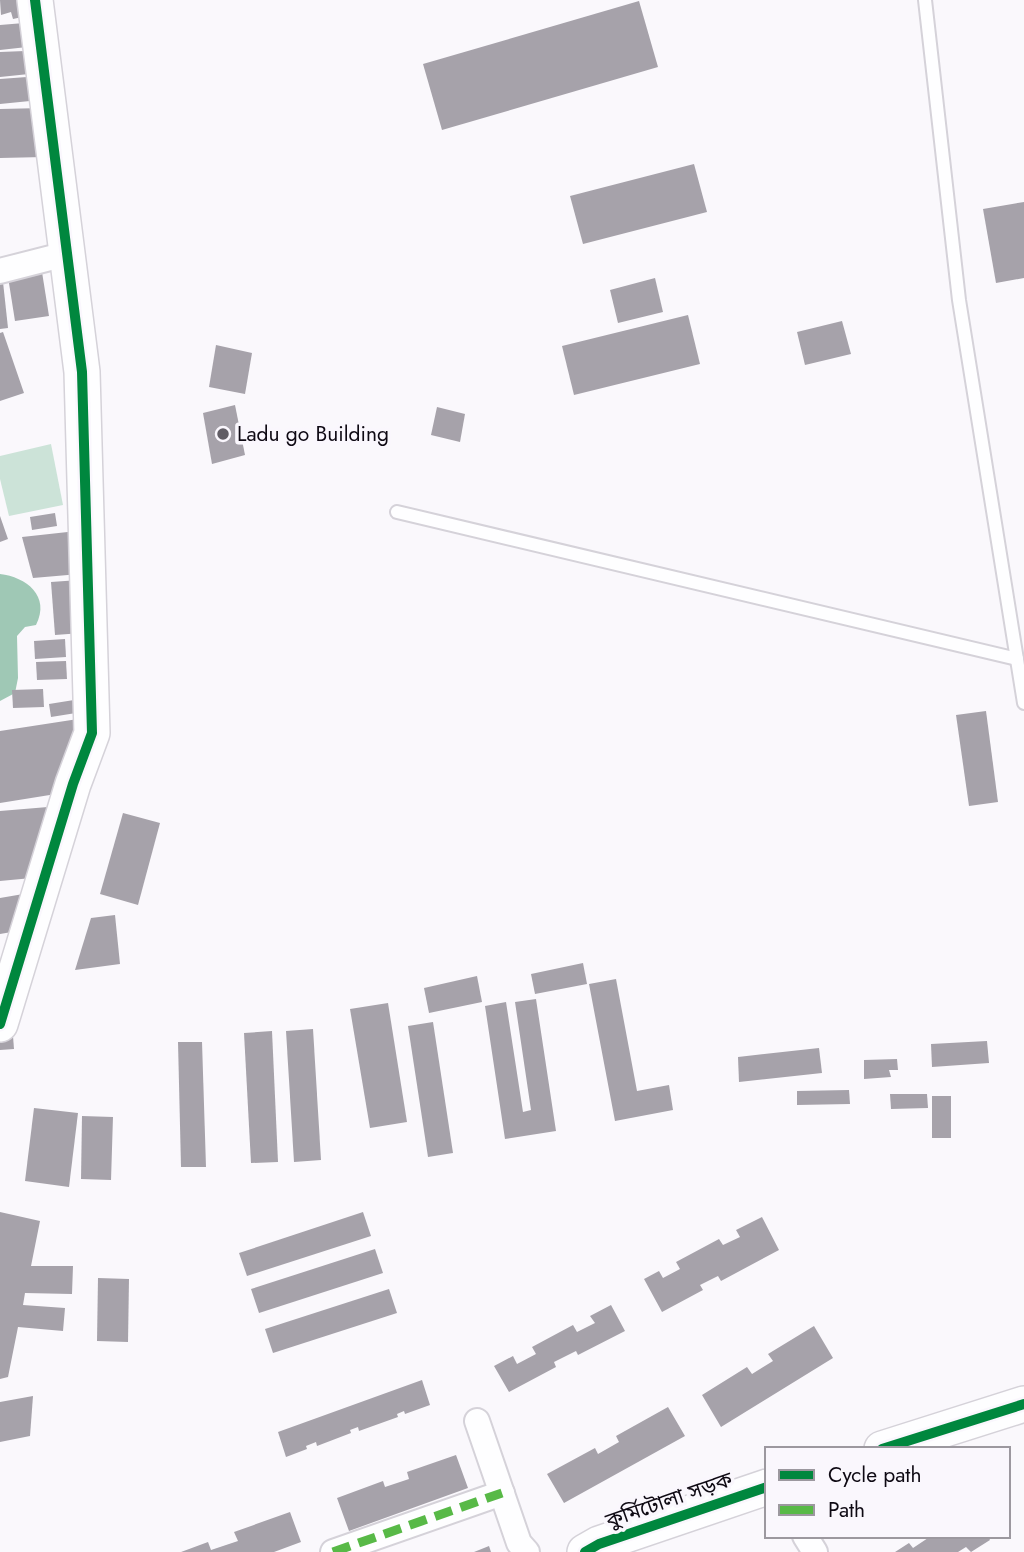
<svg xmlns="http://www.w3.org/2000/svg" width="1024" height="1552" viewBox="0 0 1024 1552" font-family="Jost,'Noto Sans Bengali',sans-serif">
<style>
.green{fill:#cce3d8}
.water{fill:#9fc8b5}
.building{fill:#a6a2aa}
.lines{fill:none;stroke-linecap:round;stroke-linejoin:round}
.lane-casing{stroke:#d5d2d9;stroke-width:16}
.street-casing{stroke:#d5d2d9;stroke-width:28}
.secondary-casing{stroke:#d5d2d9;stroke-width:38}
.lane{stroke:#fefeff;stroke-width:12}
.street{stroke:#fefeff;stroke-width:24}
.secondary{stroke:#fefeff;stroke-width:35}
.quiet{stroke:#58b947;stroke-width:9;stroke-dasharray:18 9;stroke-linecap:butt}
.cycleway-casing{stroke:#faf7fd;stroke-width:15}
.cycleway{stroke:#00873e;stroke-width:10}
.poi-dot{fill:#615d65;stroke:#faf7fd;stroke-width:2.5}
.labels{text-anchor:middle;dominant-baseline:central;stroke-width:7;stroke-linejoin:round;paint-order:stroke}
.poi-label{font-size:21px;fill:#0e0913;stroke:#faf7fd;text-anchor:start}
.street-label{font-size:21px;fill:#0e0913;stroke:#faf7fd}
</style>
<rect width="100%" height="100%" fill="#faf8fc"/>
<polygon class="green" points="51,444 63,505 9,516 0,479 0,456"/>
<path class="water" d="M0,574c26,3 51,22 36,51l-11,2 -8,9 1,42 -3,15 -15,8z"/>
<g class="building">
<polygon points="0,0 19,0 22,17 13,19 11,12 1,15"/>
<polygon points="639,1 658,67 442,130 423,64"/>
<polygon points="24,23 27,47 0,50 0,25"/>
<polygon points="25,51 29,74 0,77 0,52"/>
<polygon points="27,77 30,101 0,104 0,79"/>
<polygon points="43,108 44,157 0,158 0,109"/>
<polygon points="694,164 707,212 583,244 570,196"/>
<polygon points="1024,202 1024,278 996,283 983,209"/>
<polygon points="42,272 49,316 15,321 8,277"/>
<polygon points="655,278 663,312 618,323 610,290"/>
<polygon points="0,282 3,282 8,328 0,329"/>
<polygon points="688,315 700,364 574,395 562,346"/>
<polygon points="842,321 851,354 805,365 797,332"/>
<polygon points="3,332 24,393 0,401 0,333"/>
<polygon points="216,345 252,353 245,394 209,387"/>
<polygon points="235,405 245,455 212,464 203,413"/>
<polygon points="437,407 465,414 460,442 431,435"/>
<polygon points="55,513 57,526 32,530 30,517"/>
<polygon points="0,516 8,539 0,542"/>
<polygon points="86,530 91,573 33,578 22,537"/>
<polygon points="79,580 82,633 55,635 51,582"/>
<polygon points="65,639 66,657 35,659 34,641"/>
<polygon points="66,661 67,679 37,680 36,662"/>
<polygon points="43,689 44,707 13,708 12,690"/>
<polygon points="74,700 76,713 51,717 49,704"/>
<polygon points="986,711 998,802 969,806 956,715"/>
<polygon points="78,719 87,789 0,803 0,731"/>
<polygon points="60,806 53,876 0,881 0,811"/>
<polygon points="123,813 160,823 138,905 100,894"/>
<polygon points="35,892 41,927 0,934 0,898"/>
<polygon points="115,915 120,964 75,970 91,918"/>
<polygon points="583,963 587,984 535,994 531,974"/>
<polygon points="477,976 482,1002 429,1013 424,988"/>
<polygon points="616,979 637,1091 669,1085 673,1110 615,1121 589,984"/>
<polygon points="10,997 14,1049 0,1050 0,998"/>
<polygon points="536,999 556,1131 505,1139 485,1006 506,1002 523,1112 531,1110 515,1002"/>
<polygon points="388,1003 407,1122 370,1128 350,1009"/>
<polygon points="433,1022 453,1153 428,1157 408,1026"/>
<polygon points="313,1029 321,1160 294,1162 286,1031"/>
<polygon points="272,1031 278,1162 251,1163 244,1033"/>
<polygon points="987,1041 989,1063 932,1067 931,1044"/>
<polygon points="178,1042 202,1042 206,1167 181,1167"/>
<polygon points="819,1048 822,1073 739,1082 738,1057"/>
<polygon points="897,1059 898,1070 889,1070 891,1077 864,1079 864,1060"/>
<polygon points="849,1090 850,1104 797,1105 797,1091"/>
<polygon points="890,1094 927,1094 928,1108 891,1109"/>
<rect x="932" y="1096" width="19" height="42"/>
<polygon points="34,1108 78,1113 69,1187 25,1181"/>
<polygon points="82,1116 113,1117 111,1180 81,1179"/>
<polygon points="0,1212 40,1221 31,1266 73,1266 72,1294 25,1293 23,1305 65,1308 63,1331 18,1327 8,1377 0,1379"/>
<polygon points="363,1212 371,1236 247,1276 239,1253"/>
<polygon points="762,1217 779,1250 721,1281 718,1276 700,1285 703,1290 662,1312 644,1279 659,1271 663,1278 680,1269 676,1262 719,1239 723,1245 740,1237 736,1230"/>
<polygon points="375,1249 383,1273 259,1313 251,1289"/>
<polygon points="98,1278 129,1279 128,1342 97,1341"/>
<polygon points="389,1289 397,1313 273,1353 265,1329"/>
<polygon points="611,1305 625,1331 578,1355 576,1351 554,1362 556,1367 509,1392 494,1366 513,1356 517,1364 536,1354 532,1347 573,1325 577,1332 595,1323 590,1316"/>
<polygon points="814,1326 833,1358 721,1427 702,1395 747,1367 752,1374 773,1361 768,1354"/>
<polygon points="422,1380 430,1405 405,1414 404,1411 397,1414 398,1417 359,1431 358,1427 350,1430 351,1433 317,1446 316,1442 306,1446 307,1449 286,1457 278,1432"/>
<polygon points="33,1396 30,1436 0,1442 0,1402"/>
<polygon points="668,1407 685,1436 564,1503 547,1474 595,1448 598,1454 619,1442 616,1436"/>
<polygon points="456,1455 468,1488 349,1531 337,1498 383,1481 385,1487 409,1479 407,1472"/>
<polygon points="290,1512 301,1542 274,1552 181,1552 208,1542 211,1550 238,1541 234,1532"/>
<polygon points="931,1536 988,1536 990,1540 971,1552 966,1547 958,1552 895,1552 909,1543 913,1548"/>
<polygon points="489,1546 491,1552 474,1552"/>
</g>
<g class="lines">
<defs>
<g id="lane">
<polyline points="925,0 959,300 1024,703"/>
<polyline points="397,512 1017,659"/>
</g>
<g id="street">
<polyline points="0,271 66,254"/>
<polyline points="477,1421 519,1543 527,1552"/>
<polyline points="805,1536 815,1552"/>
<polyline points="333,1552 502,1493"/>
</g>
<g id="secondary">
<polyline points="0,1024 73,784 92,733 82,372 35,0"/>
<polyline points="882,1449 1024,1404"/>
<polyline points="585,1552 599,1544 767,1487"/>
</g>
</defs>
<use href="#lane" class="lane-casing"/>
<use href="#street" class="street-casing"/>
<use href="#secondary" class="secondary-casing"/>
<use href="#lane" class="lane"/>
<use href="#street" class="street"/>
<use href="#secondary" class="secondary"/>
<polyline class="quiet" points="333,1552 502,1493"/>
<defs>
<g id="cycleway">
<polyline points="0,1024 73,784 92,733 82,372 35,0"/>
<polyline points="882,1449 1024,1404"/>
<polyline points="585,1552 599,1544 767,1487"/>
</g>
</defs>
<use href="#cycleway" class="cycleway-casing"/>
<use href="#cycleway" class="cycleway"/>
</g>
<circle class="poi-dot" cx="223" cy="434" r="7"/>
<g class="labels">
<g class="poi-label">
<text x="237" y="434">Ladu go Building</text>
</g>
<g class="street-label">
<text transform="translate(669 1500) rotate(-19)">কুর্মিটোলা সড়ক</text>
</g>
</g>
<rect x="765" y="1447" width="245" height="91" fill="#faf7fd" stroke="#9c989f" stroke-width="2"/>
<rect x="779" y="1470" width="35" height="10" fill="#00873e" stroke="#9c989f" stroke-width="2"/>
<text x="828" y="1482" font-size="21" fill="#0e0913">Cycle path</text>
<rect x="779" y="1505" width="35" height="10" fill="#58b947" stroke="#9c989f" stroke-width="2"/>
<text x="828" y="1517" font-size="21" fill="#0e0913">Path</text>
</svg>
